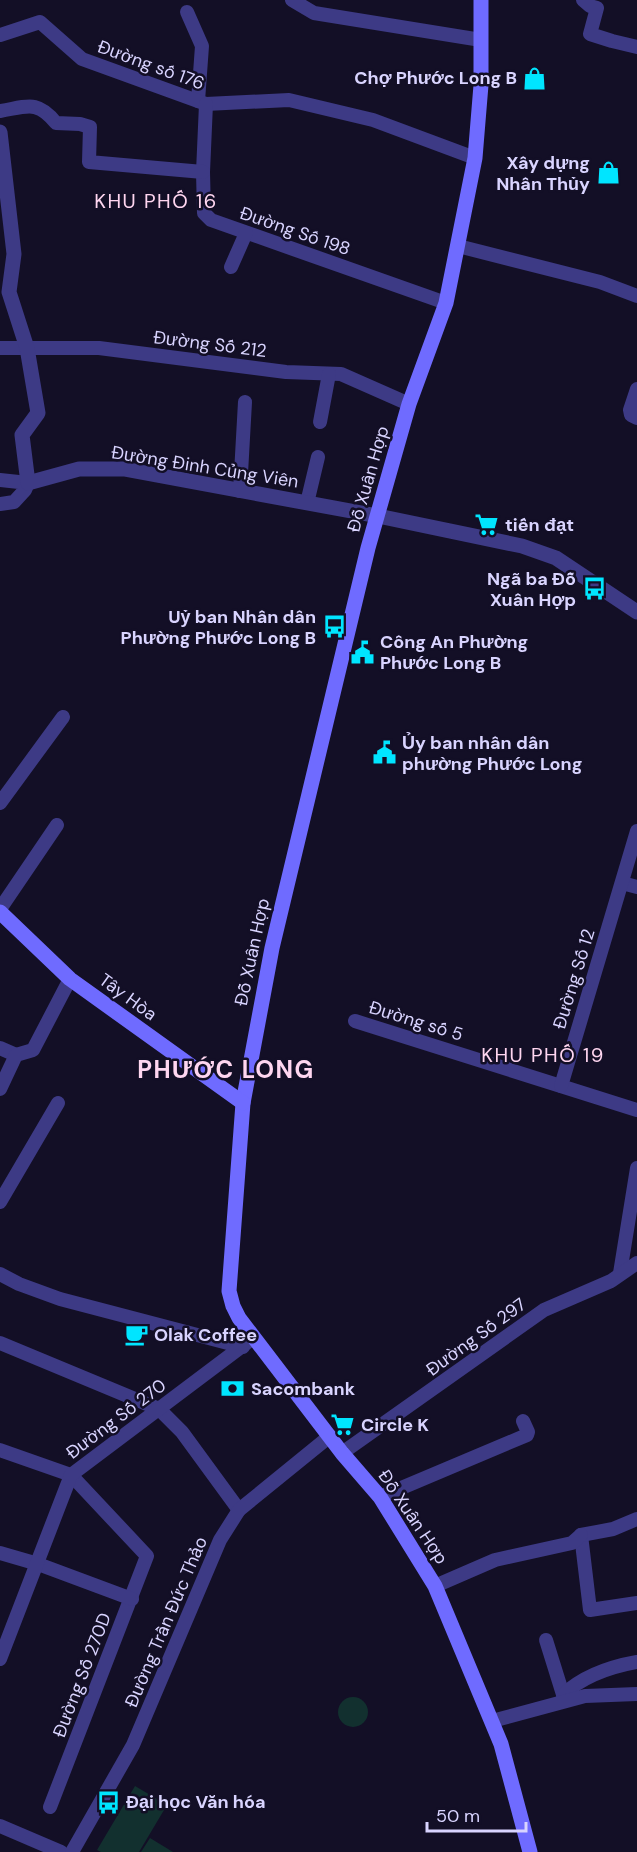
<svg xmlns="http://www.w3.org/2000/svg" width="637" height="1852" viewBox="0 0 637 1852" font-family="'DM Sans',sans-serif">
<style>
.green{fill:#12302f}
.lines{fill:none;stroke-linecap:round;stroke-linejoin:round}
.minor{stroke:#3d3a85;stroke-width:14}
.tertiary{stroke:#3d3a85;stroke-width:15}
.secondary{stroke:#6f6bff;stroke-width:15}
.labels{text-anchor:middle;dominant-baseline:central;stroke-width:5;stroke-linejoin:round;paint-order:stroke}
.street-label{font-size:18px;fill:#d9d4ff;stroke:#130f26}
.poi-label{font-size:18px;font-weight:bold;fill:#d9d4ff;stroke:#130f26;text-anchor:start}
.neighbourhood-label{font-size:20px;letter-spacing:1.5px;fill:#ffd6f0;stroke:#130f26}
.district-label{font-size:24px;font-weight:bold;letter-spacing:1.5px;fill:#ffd6f0;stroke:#130f26}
</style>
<rect width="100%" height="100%" fill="#130f26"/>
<g class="green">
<circle cx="353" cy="1712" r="15"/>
<polygon points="135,1786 167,1805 139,1852 101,1852 97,1850"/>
<polygon points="150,1838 173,1852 141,1852"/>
</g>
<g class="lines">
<g class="minor">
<polyline points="292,0 314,13 481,40"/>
<polyline points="583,0 590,6 597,8 590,34 612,41 637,47"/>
<polyline points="187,12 202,46 198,101"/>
<polyline points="0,35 40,22 82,59 206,104 289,100 373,120 475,158"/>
<polyline points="206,104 203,172 204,213 211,220 446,303"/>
<path d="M0,111c26,-4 37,-12 56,12l24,1 10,3 -1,35 114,10"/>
<polyline points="458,246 600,282 637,296"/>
<polyline points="231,267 246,233"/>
<polyline points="0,348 99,348 286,372 341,374 409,404"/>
<polyline points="637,389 630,410 631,415 637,418"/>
<polyline points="320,422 329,374"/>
<polyline points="0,480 28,483 25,490 14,502 0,504"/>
<polyline points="240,491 245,402"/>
<polyline points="307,503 318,457"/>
<polyline points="0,803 63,717"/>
<polyline points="622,883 637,887"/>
<polyline points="0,909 57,825"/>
<polyline points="355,1021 637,1110"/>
<polyline points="0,1048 16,1055"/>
<polyline points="561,1086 637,831"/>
<polyline points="0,1089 16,1055 33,1050 70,979"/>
<polyline points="0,1202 58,1103"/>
<polyline points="620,1273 637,1168"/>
<polyline points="0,1274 19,1284 60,1299 243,1347"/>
<polyline points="0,1343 159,1409 182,1432 239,1510"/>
<polyline points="0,1450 71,1475 147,1556 50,1807"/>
<polyline points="342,1453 544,1310 611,1281 637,1263"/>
<polyline points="380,1497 527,1435 528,1432 523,1421"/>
<polyline points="581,1535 590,1610 637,1603"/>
<polyline points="581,1535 613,1529 637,1519"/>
<polyline points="0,1553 38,1564 132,1599"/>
<polyline points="435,1586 495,1560 572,1543 581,1535"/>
<polyline points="546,1640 565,1701"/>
<polyline points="0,1659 71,1475 253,1338"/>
<path d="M563,1695c20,-19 46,-28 74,-33"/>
<polyline points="492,1721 585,1696 637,1694"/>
<polyline points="0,1826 61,1852"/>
<polyline points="72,1852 133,1745 220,1540 239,1510 330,1436"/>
</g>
<polyline class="tertiary" points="0,132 14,254 9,292 27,348 38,413 22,435 28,483 79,469 124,469 378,516 522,546 556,558 637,612"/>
<g class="secondary">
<polyline points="481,0 481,85 475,158 446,303 409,404 368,548 272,948 243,1103 229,1291 233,1306 239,1318 342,1453 380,1497 435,1586 501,1744 530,1852"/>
<polyline points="0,912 70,979 243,1103"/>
</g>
</g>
<defs>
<symbol id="shop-bare" viewBox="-9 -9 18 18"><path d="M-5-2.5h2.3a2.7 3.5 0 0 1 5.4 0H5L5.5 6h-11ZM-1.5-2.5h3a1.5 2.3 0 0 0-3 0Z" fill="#00e5ff" stroke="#130f26" stroke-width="2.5" paint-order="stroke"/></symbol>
<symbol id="supermarket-bare" viewBox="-9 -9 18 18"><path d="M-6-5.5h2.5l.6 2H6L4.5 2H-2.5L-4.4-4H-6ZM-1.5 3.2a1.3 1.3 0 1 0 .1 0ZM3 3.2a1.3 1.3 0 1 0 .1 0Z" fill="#00e5ff" stroke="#130f26" stroke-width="2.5" paint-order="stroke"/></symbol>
<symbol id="bus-bare" viewBox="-9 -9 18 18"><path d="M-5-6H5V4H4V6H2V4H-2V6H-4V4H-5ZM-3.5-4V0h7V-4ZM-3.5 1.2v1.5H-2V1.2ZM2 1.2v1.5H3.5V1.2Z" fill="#00e5ff" stroke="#130f26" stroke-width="2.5" paint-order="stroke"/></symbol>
<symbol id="civic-bare" viewBox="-9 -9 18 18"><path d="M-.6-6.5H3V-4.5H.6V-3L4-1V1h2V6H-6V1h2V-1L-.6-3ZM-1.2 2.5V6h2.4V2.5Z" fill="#00e5ff" stroke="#130f26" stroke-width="2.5" paint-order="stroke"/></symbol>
<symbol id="cafe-bare" viewBox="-9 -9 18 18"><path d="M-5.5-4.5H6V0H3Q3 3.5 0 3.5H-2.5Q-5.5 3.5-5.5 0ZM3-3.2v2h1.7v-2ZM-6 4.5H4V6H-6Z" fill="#00e5ff" stroke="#130f26" stroke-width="2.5" paint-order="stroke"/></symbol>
<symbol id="bank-bare" viewBox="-9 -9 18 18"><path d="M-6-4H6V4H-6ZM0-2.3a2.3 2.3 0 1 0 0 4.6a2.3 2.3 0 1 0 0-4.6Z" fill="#00e5ff" stroke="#130f26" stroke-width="2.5" paint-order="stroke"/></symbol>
</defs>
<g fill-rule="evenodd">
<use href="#shop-bare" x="518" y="62" width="33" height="33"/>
<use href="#shop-bare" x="592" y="156" width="33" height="33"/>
<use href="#supermarket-bare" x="470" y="508" width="33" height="33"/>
<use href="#bus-bare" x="578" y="572" width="33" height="33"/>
<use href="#bus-bare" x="318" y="610" width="33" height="33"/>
<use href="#civic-bare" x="346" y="636" width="33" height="33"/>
<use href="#civic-bare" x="368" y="736" width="33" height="33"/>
<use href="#cafe-bare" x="120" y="1318" width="33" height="33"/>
<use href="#bank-bare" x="216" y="1372" width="33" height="33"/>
<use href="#supermarket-bare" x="326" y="1408" width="33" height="33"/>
<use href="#bus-bare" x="92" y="1786" width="33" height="33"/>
</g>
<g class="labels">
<g class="street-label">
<text transform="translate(151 65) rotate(20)">Đường số 176</text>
<text transform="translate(295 231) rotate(19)">Đường Số 198</text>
<text transform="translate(210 344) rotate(7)">Đường Số 212</text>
<text transform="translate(205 467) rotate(9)">Đường Đinh Củng Viên</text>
<text transform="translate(368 479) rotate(-74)">Đỗ Xuân Hợp</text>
<text transform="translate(252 952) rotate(-78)">Đỗ Xuân Hợp</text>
<text transform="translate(574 979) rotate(-73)">Đường Số 12</text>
<text transform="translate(128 997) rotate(36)">Tây Hòa</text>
<text transform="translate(416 1021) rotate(17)">Đường số 5</text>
<text transform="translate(476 1337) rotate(-36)">Đường Số 297</text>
<text transform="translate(116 1419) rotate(-37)">Đường Số 270</text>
<text transform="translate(413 1517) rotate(56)">Đỗ Xuân Hợp</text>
<text transform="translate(166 1622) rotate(-67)">Đường Trần Đức Thảo</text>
<text transform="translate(82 1675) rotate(-69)">Đường Số 270D</text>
</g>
<g class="poi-label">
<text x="517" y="78" text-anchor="end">Chợ Phước Long B</text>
<text x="590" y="163" text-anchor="end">Xây dựng<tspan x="590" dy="21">Nhân Thủy</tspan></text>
<text x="505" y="525">tiến đạt</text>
<text x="576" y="579" text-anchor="end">Ngã ba Đỗ<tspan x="576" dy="21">Xuân Hợp</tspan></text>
<text x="316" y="617" text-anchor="end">Uỷ ban Nhân dân<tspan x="316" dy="21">Phường Phước Long B</tspan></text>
<text x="380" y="642">Công An Phường<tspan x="380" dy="21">Phước Long B</tspan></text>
<text x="402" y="743">Ủy ban nhân dân<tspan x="402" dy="21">phường Phước Long</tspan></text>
<text x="154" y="1335">Olak Coffee</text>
<text x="251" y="1389">Sacombank</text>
<text x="361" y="1425">Circle K</text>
<text x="126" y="1802">Đại học Văn hóa</text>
</g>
<g class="neighbourhood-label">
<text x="156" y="201">KHU PHỐ 16</text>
<text x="543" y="1055">KHU PHỐ 19</text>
</g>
<g class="district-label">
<text x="226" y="1069">PHƯỚC LONG</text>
</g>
</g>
<path d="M427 1822v9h99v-9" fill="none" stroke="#d9d4ff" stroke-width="3"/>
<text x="436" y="1822" font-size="18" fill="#d9d4ff" stroke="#130f26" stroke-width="4.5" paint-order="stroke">50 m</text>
</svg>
